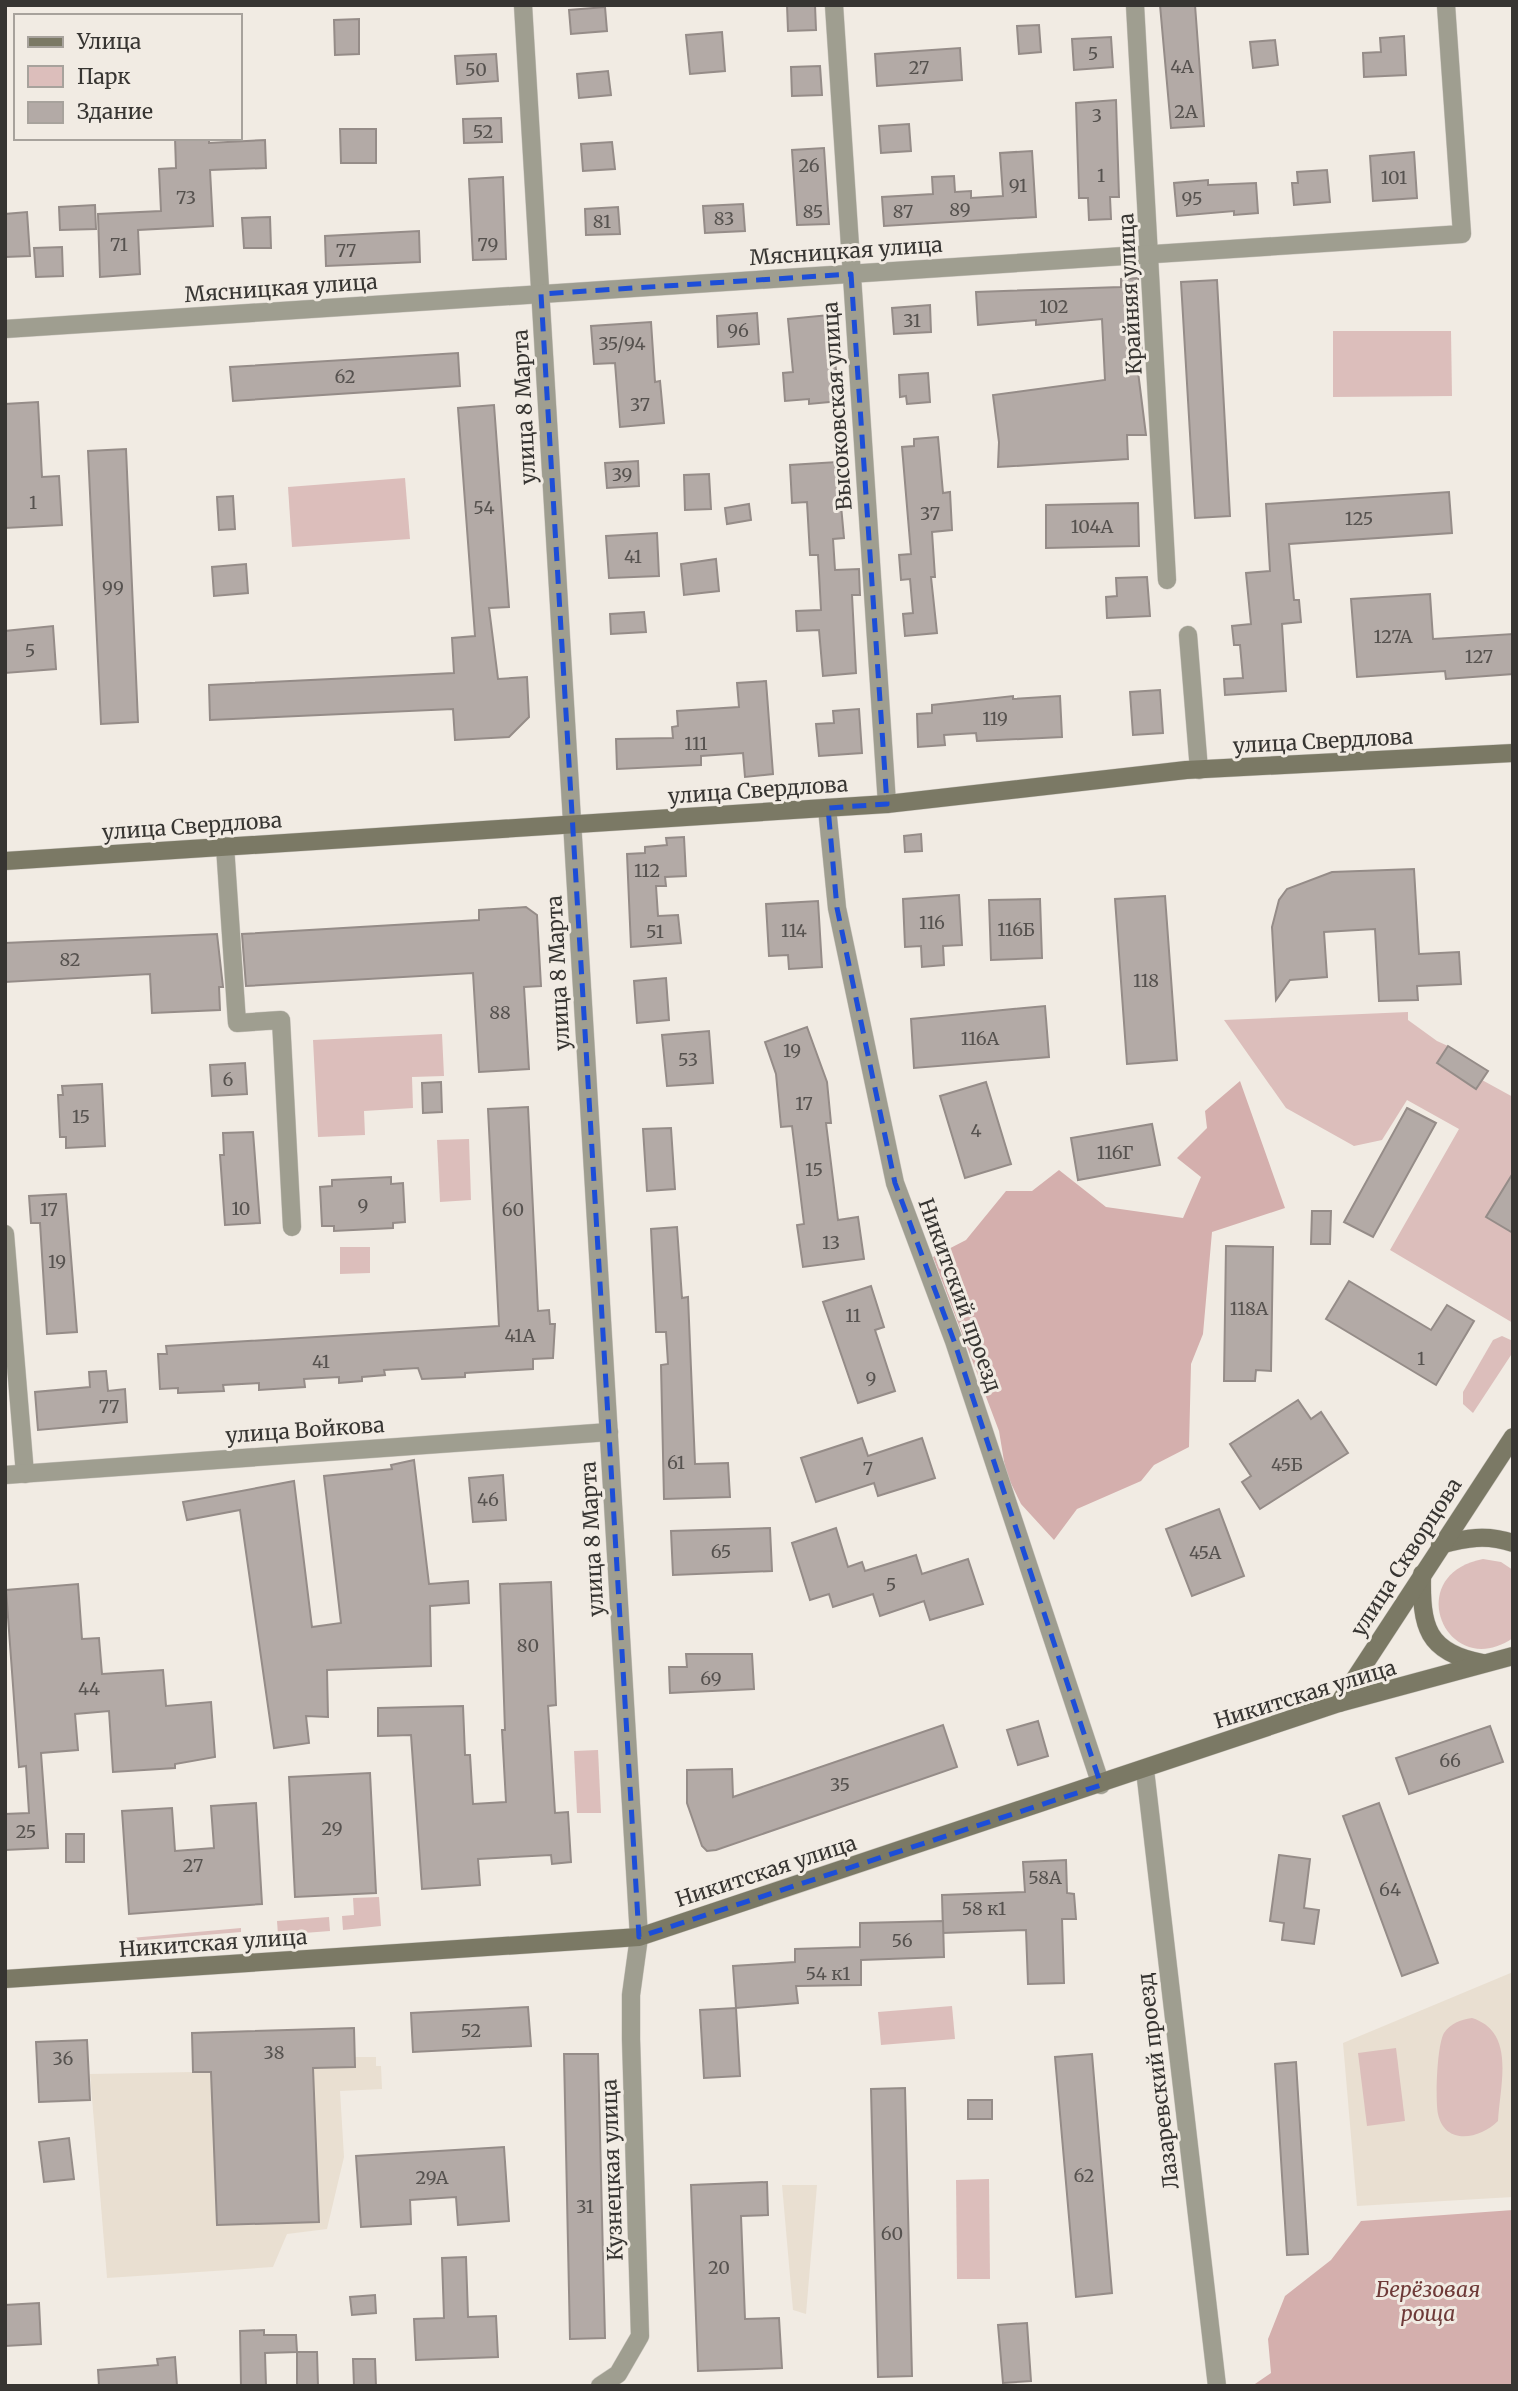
<svg xmlns="http://www.w3.org/2000/svg" width="1518" height="2391" viewBox="0 0 1518 2391" font-family="Merriweather,serif">
<style>
.built{fill:#e9dfd1}
.green{fill:#dcbebb}
.forest{fill:#d4afad}
.building{fill:#b3aaa6;stroke:#958c88;stroke-width:2}
.lines{fill:none;stroke-linecap:round;stroke-linejoin:round}
.street-casing{stroke:#ccc7c0;stroke-width:19}
.secondary-casing{stroke:#ccc7c0;stroke-width:19}
.street{stroke:#9f9e90;stroke-width:18}
.secondary{stroke:#7b7965;stroke-width:18}
.marked{fill:none;stroke:#1d4ed8;stroke-width:5;stroke-dasharray:14 9;stroke-linejoin:round}
.labels{text-anchor:middle;dominant-baseline:central;stroke-width:6;stroke-linejoin:round;paint-order:stroke}
.number-label{font-size:18px;fill:#56524f}
.street-label{font-size:21px;fill:#373532;stroke:#f1ebe3}
.park-label{font-size:21px;font-style:italic;fill:#6e3a38;stroke:#f1ebe3}
</style>
<rect width="100%" height="100%" fill="#f1ebe3"/>
<g class="built">
<polygon points="1513,1972 1513,2197 1357,2206 1343,2043"/>
<polygon points="354,2028 355,2057 376,2057 376,2066 381,2066 382,2089 340,2091 344,2157 327,2229 287,2234 273,2267 107,2278 90,2074 193,2072 192,2033"/>
<polygon points="782,2185 817,2185 806,2314 793,2310"/>
</g>
<g class="green">
<polygon points="1333,331 1451,331 1452,396 1333,397"/>
<polygon points="405,478 410,539 292,547 288,487"/>
<polygon points="1408,1012 1408,1020 1437,1041 1448,1046 1437,1064 1476,1088 1482,1080 1513,1097 1513,1323 1390,1250 1459,1129 1407,1100 1382,1140 1354,1146 1286,1108 1224,1020"/>
<polygon points="442,1034 444,1076 412,1077 413,1108 364,1111 365,1135 318,1137 313,1040"/>
<polygon points="469,1139 471,1200 440,1202 437,1140"/>
<polygon points="340,1247 370,1247 370,1273 340,1274"/>
<polygon points="1502,1336 1513,1341 1513,1352 1473,1413 1463,1404 1463,1392 1493,1340"/>
<path d="M1483,1559l18,3 12,8v68c-66,45 -113,-63 -30,-79z"/>
<polygon points="598,1750 601,1813 577,1813 574,1751"/>
<polygon points="379,1897 381,1926 343,1930 342,1916 354,1915 353,1898"/>
<polygon points="329,1917 330,1931 278,1935 277,1921"/>
<polygon points="241,1928 241,1932 132,1941 131,1938"/>
<polygon points="952,2006 955,2039 881,2045 878,2012"/>
<path d="M1472,2018c44,14 28,66 26,103 -18,18 -53,25 -60,-7 -3,-15 -1,-69 6,-81 7,-10 16,-13 28,-15z"/>
<polygon points="1396,2048 1405,2121 1367,2126 1358,2053"/>
<polygon points="989,2179 990,2279 957,2279 956,2180"/>
</g>
<g class="forest">
<polygon points="1240,1081 1285,1208 1212,1232 1203,1334 1191,1364 1189,1447 1154,1465 1141,1481 1077,1509 1054,1540 1021,1504 1006,1473 999,1431 933,1257 966,1240 1006,1191 1032,1191 1059,1170 1106,1207 1183,1218 1201,1177 1177,1158 1207,1128 1205,1111"/>
<polygon points="1513,2210 1513,2386 1252,2386 1271,2373 1268,2339 1285,2296 1331,2260 1361,2221"/>
</g>
<g class="building">
<polygon points="787,5 815,5 816,30 788,31"/>
<polygon points="1160,5 1195,5 1204,126 1171,128"/>
<polygon points="605,7 607,31 571,34 569,10"/>
<polygon points="359,19 359,54 335,55 334,20"/>
<polygon points="1039,25 1041,52 1019,54 1017,26"/>
<polygon points="722,32 725,71 690,74 686,35"/>
<polygon points="1404,36 1406,75 1364,77 1363,53 1381,52 1380,38"/>
<polygon points="1111,37 1113,67 1074,70 1072,39"/>
<polygon points="1275,40 1278,65 1253,68 1250,42"/>
<polygon points="960,48 962,80 877,86 875,54"/>
<polygon points="496,54 498,81 457,84 455,56"/>
<polygon points="820,66 822,95 792,96 791,67"/>
<polygon points="608,71 611,95 579,98 577,74"/>
<polygon points="1116,100 1119,197 1110,197 1111,219 1089,220 1088,198 1079,198 1076,103"/>
<polygon points="501,118 502,142 464,143 463,119"/>
<polygon points="909,124 911,151 881,153 879,126"/>
<polygon points="340,129 376,129 376,163 341,163"/>
<polygon points="175,138 209,138 209,143 265,140 266,168 210,170 213,226 138,230 140,274 100,277 98,214 161,211 159,169 176,168"/>
<polygon points="612,142 615,169 583,171 581,144"/>
<polygon points="824,148 829,224 797,225 792,150"/>
<polygon points="1032,151 1036,217 884,226 882,197 933,194 932,177 954,176 955,192 971,191 971,198 1003,196 1000,153"/>
<polygon points="1414,152 1417,198 1373,201 1370,156"/>
<polygon points="1327,170 1330,202 1294,205 1292,183 1298,183 1297,172"/>
<polygon points="503,177 506,259 473,260 469,179"/>
<polygon points="1208,180 1208,185 1256,183 1258,213 1234,215 1234,211 1177,216 1174,183"/>
<polygon points="743,204 745,231 705,233 703,206"/>
<polygon points="95,205 96,229 60,230 59,207"/>
<polygon points="618,207 620,234 586,235 585,209"/>
<polygon points="27,212 30,256 5,257 5,214"/>
<polygon points="270,217 271,248 244,248 242,218"/>
<polygon points="419,231 420,262 326,266 325,236"/>
<polygon points="62,247 63,276 36,277 34,248"/>
<polygon points="1138,278 1142,356 1136,356 1146,435 1127,435 1128,459 998,467 999,442 993,395 1105,380 1102,319 1036,325 1036,320 978,325 976,292 1121,287 1121,279"/>
<polygon points="1217,280 1230,516 1195,518 1181,282"/>
<polygon points="930,305 931,332 894,334 892,308"/>
<polygon points="757,313 759,344 718,347 717,316"/>
<polygon points="829,315 840,401 809,404 809,399 785,401 783,373 793,372 788,319"/>
<polygon points="651,322 655,382 660,381 664,423 620,427 615,363 594,364 591,326"/>
<polygon points="458,353 460,386 233,401 230,367"/>
<polygon points="928,373 930,402 907,404 906,396 900,397 899,375"/>
<polygon points="38,402 42,477 59,476 62,525 5,528 5,404"/>
<polygon points="494,405 509,607 489,608 498,679 527,677 529,717 509,737 455,740 453,709 210,720 209,685 454,673 452,638 475,636 458,408"/>
<polygon points="938,437 943,493 950,492 952,530 932,532 935,577 931,577 937,633 905,636 903,614 913,613 910,579 901,580 899,555 911,554 902,447 914,446 914,439"/>
<polygon points="126,449 138,722 101,724 88,451"/>
<polygon points="638,461 639,486 607,488 605,463"/>
<polygon points="837,462 844,538 833,539 835,570 859,569 860,595 852,595 856,673 823,676 819,630 797,631 796,611 821,610 818,555 810,555 807,502 792,503 790,465"/>
<polygon points="709,474 711,509 685,510 684,475"/>
<polygon points="1449,492 1452,533 1289,544 1294,600 1299,600 1301,622 1282,624 1286,691 1225,695 1224,679 1243,678 1240,645 1234,645 1232,626 1251,624 1246,573 1270,571 1266,504"/>
<polygon points="233,496 235,529 219,530 217,497"/>
<polygon points="1138,503 1139,546 1046,548 1046,505"/>
<polygon points="749,504 751,520 727,524 725,508"/>
<polygon points="657,533 659,576 609,578 606,536"/>
<polygon points="716,559 719,591 684,595 681,564"/>
<polygon points="246,564 248,593 214,596 212,567"/>
<polygon points="1147,577 1150,616 1107,618 1106,597 1117,596 1116,578"/>
<polygon points="1430,594 1433,639 1513,634 1513,674 1446,679 1445,671 1357,677 1351,599"/>
<polygon points="644,612 646,632 611,634 610,614"/>
<polygon points="53,626 56,669 5,673 5,631"/>
<polygon points="766,681 773,774 745,777 743,753 701,756 701,765 617,769 616,739 673,738 672,727 678,726 677,711 739,707 737,683"/>
<polygon points="1160,690 1163,733 1133,735 1130,692"/>
<polygon points="1013,696 1013,699 1060,696 1062,737 977,741 976,733 944,735 945,745 918,747 917,714 932,713 932,705"/>
<polygon points="859,709 862,753 819,756 816,724 834,723 833,711"/>
<polygon points="921,834 922,851 905,852 904,836"/>
<polygon points="684,837 686,876 665,877 666,886 656,886 658,916 678,915 681,943 631,947 627,854 645,853 645,847 667,845 666,838"/>
<polygon points="1414,869 1419,954 1459,952 1461,984 1417,986 1418,1000 1379,1001 1375,929 1324,932 1327,977 1290,980 1276,1000 1272,927 1279,900 1287,889 1332,872"/>
<polygon points="959,895 962,945 943,946 944,965 922,967 921,946 905,947 903,899"/>
<polygon points="1165,896 1177,1060 1127,1064 1115,899"/>
<polygon points="1040,899 1042,958 991,960 989,900"/>
<polygon points="818,901 822,967 789,969 788,955 769,956 766,904"/>
<polygon points="526,907 537,915 541,986 524,987 529,1069 479,1072 473,973 246,986 242,934 479,920 479,910"/>
<polygon points="217,934 223,987 219,987 220,1010 152,1013 150,974 5,982 5,943"/>
<polygon points="666,978 669,1020 637,1023 634,981"/>
<polygon points="1045,1006 1049,1057 914,1068 911,1019"/>
<polygon points="807,1027 827,1082 831,1123 826,1123 838,1220 858,1217 864,1259 803,1267 797,1225 804,1224 792,1126 781,1127 776,1074 765,1042"/>
<polygon points="709,1031 713,1083 667,1086 662,1035"/>
<polygon points="1448,1046 1488,1071 1476,1089 1437,1063"/>
<polygon points="245,1063 247,1094 212,1096 210,1065"/>
<polygon points="441,1082 442,1112 423,1113 422,1083"/>
<polygon points="986,1082 1011,1164 965,1178 940,1096"/>
<polygon points="102,1084 105,1146 66,1148 66,1137 60,1137 58,1095 63,1095 62,1086"/>
<polygon points="528,1107 538,1311 549,1310 550,1324 555,1324 553,1358 533,1359 533,1369 465,1373 465,1377 422,1379 418,1368 384,1370 385,1375 362,1377 362,1381 339,1383 339,1377 304,1379 305,1387 259,1390 259,1383 223,1385 224,1391 178,1393 178,1388 160,1389 158,1354 167,1354 166,1346 499,1326 488,1109"/>
<polygon points="1407,1108 1436,1123 1373,1237 1344,1222"/>
<polygon points="1152,1124 1160,1165 1078,1180 1071,1138"/>
<polygon points="671,1128 675,1189 647,1191 643,1129"/>
<polygon points="253,1132 260,1223 225,1225 220,1155 224,1155 223,1133"/>
<polygon points="1513,1173 1513,1233 1486,1217"/>
<polygon points="391,1177 391,1184 403,1183 405,1222 393,1223 393,1228 334,1231 334,1226 322,1226 320,1187 332,1186 332,1180"/>
<polygon points="66,1194 77,1332 47,1334 40,1223 31,1223 29,1196"/>
<polygon points="1312,1211 1331,1211 1330,1244 1311,1244"/>
<polygon points="677,1227 682,1298 688,1297 695,1464 728,1463 730,1497 664,1499 661,1365 668,1364 666,1332 656,1332 651,1229"/>
<polygon points="1226,1246 1273,1247 1271,1371 1256,1370 1255,1381 1224,1381"/>
<polygon points="1349,1281 1431,1330 1447,1305 1474,1321 1436,1385 1326,1319"/>
<polygon points="871,1286 884,1327 875,1330 895,1391 858,1403 823,1302"/>
<polygon points="106,1371 108,1391 125,1389 127,1422 38,1430 35,1392 90,1387 89,1372"/>
<polygon points="1298,1400 1311,1419 1321,1412 1348,1453 1260,1509 1242,1482 1251,1476 1230,1444"/>
<polygon points="862,1438 868,1456 922,1438 935,1478 878,1496 874,1483 816,1502 801,1458"/>
<polygon points="414,1460 429,1584 468,1581 469,1603 430,1606 431,1666 327,1670 328,1717 306,1716 309,1743 274,1748 240,1510 187,1520 183,1502 294,1481 312,1627 341,1623 324,1476 392,1469 391,1465"/>
<polygon points="503,1475 506,1520 473,1522 469,1478"/>
<polygon points="1219,1509 1244,1576 1192,1596 1166,1529"/>
<polygon points="770,1528 772,1571 673,1575 671,1531"/>
<polygon points="836,1528 848,1567 862,1562 865,1571 916,1555 922,1574 968,1559 983,1604 930,1620 924,1601 880,1616 873,1594 833,1607 829,1594 810,1600 792,1543"/>
<polygon points="551,1582 556,1705 548,1706 555,1813 568,1812 571,1862 552,1864 551,1855 478,1859 480,1885 422,1889 411,1735 378,1736 378,1708 463,1706 465,1755 470,1755 473,1804 506,1802 502,1730 505,1730 500,1584"/>
<polygon points="78,1584 82,1639 99,1638 102,1674 163,1670 166,1706 211,1702 215,1757 175,1764 175,1768 113,1772 109,1711 75,1714 78,1750 41,1753 48,1848 5,1850 5,1814 29,1813 26,1766 19,1767 6,1590"/>
<polygon points="686,1654 752,1654 754,1689 670,1693 669,1667 687,1667"/>
<polygon points="1038,1721 1048,1756 1018,1765 1007,1730"/>
<polygon points="943,1725 957,1767 716,1850 707,1851 702,1846 687,1803 687,1770 732,1769 733,1797"/>
<polygon points="1490,1726 1503,1762 1409,1794 1396,1758"/>
<polygon points="370,1773 376,1893 295,1897 289,1777"/>
<polygon points="256,1803 262,1904 129,1914 122,1811 172,1808 175,1851 214,1848 211,1806"/>
<polygon points="1379,1803 1438,1963 1402,1976 1343,1816"/>
<rect x="66" y="1834" width="18" height="28"/>
<polygon points="1279,1855 1310,1859 1304,1908 1319,1910 1314,1944 1282,1940 1284,1923 1270,1921"/>
<polygon points="1066,1860 1067,1893 1074,1894 1076,1919 1062,1919 1064,1983 1028,1984 1026,1930 943,1933 942,1895 1025,1892 1023,1862"/>
<polygon points="943,1921 944,1957 861,1960 861,1985 796,1986 798,2003 736,2008 733,1966 795,1962 795,1949 860,1947 860,1923"/>
<polygon points="528,2007 531,2046 413,2052 411,2013"/>
<polygon points="736,2008 740,2076 704,2078 700,2010"/>
<polygon points="354,2028 355,2067 313,2068 319,2222 217,2225 211,2072 193,2072 192,2033"/>
<polygon points="87,2040 90,2100 39,2102 36,2042"/>
<polygon points="564,2054 598,2054 605,2338 570,2339"/>
<polygon points="1092,2054 1112,2293 1076,2297 1055,2057"/>
<polygon points="1296,2062 1308,2254 1287,2255 1275,2064"/>
<polygon points="905,2088 912,2376 878,2377 871,2089"/>
<rect x="968" y="2100" width="24" height="19"/>
<polygon points="69,2138 74,2179 44,2182 39,2142"/>
<polygon points="504,2147 509,2221 458,2225 456,2197 410,2200 411,2224 361,2227 356,2156"/>
<polygon points="767,2182 768,2215 741,2216 745,2319 779,2318 782,2368 698,2371 691,2185"/>
<polygon points="466,2257 468,2317 496,2316 498,2357 416,2360 414,2319 444,2318 442,2258"/>
<polygon points="375,2295 376,2313 352,2315 350,2297"/>
<polygon points="39,2303 41,2344 5,2346 5,2305"/>
<polygon points="1027,2323 1031,2381 1003,2383 998,2325"/>
<polygon points="264,2330 264,2335 296,2335 297,2352 265,2353 266,2386 241,2386 240,2331"/>
<polygon points="297,2352 317,2352 318,2386 297,2386"/>
<polygon points="175,2357 177,2386 99,2386 98,2370 158,2365 157,2359"/>
<polygon points="353,2359 375,2359 376,2386 354,2386"/>
</g>
<g class="lines">
<defs>
<g id="street">
<polyline points="523,5 639,1937 631,1995 631,2039 640,2336 618,2374 600,2386"/>
<polyline points="834,5 887,804"/>
<polyline points="1135,5 1167,580"/>
<polyline points="5,329 1462,234 1446,5"/>
<polyline points="1188,635 1199,770"/>
<polyline points="827,808 837,908 895,1183 954,1341 1101,1785"/>
<polyline points="225,846 237,1023 281,1020 292,1227"/>
<polyline points="5,1234 25,1474"/>
<polyline points="5,1475 609,1432"/>
<polyline points="1145,1770 1217,2386"/>
</g>
<g id="secondary">
<polyline points="5,861 887,804 1186,770 1513,753"/>
<path d="M1440,1545c26,-7 46,-11 73,-2"/>
<path d="M1422,1574c-1,52 4,79 61,89"/>
<polyline points="1339,1703 1513,1437"/>
<polyline points="5,1979 639,1937 1339,1703 1513,1656"/>
</g>
</defs>
<use href="#street" class="street-casing"/>
<use href="#secondary" class="secondary-casing"/>
<use href="#street" class="street"/>
<use href="#secondary" class="secondary"/>
</g>
<path class="marked" d="M851,274l36,530 -59,4 9,100 58,275 59,158 147,444 -462,152 -98,-1643z"/>
<g class="labels">
<g class="number-label">
<text x="1093" y="53">5</text>
<text x="1182" y="66">4А</text>
<text x="919" y="67">27</text>
<text x="476" y="69">50</text>
<text x="1186" y="111">2А</text>
<text x="1097" y="115">3</text>
<text x="483" y="131">52</text>
<text x="809" y="165">26</text>
<text x="1101" y="175">1</text>
<text x="1394" y="177">101</text>
<text x="1018" y="185">91</text>
<text x="186" y="197">73</text>
<text x="1192" y="198">95</text>
<text x="960" y="209">89</text>
<text x="813" y="211">85</text>
<text x="903" y="211">87</text>
<text x="724" y="218">83</text>
<text x="602" y="221">81</text>
<text x="119" y="244">71</text>
<text x="488" y="244">79</text>
<text x="346" y="250">77</text>
<text x="1054" y="306">102</text>
<text x="912" y="320">31</text>
<text x="738" y="330">96</text>
<text x="622" y="343">35/94</text>
<text x="345" y="376">62</text>
<text x="640" y="404">37</text>
<text x="622" y="474">39</text>
<text x="33" y="502">1</text>
<text x="484" y="507">54</text>
<text x="930" y="513">37</text>
<text x="1359" y="518">125</text>
<text x="1092" y="526">104А</text>
<text x="633" y="556">41</text>
<text x="113" y="587">99</text>
<text x="1393" y="636">127А</text>
<text x="30" y="650">5</text>
<text x="1479" y="656">127</text>
<text x="995" y="718">119</text>
<text x="696" y="743">111</text>
<text x="647" y="870">112</text>
<text x="932" y="922">116</text>
<text x="1016" y="929">116Б</text>
<text x="794" y="930">114</text>
<text x="655" y="931">51</text>
<text x="70" y="959">82</text>
<text x="1146" y="980">118</text>
<text x="500" y="1012">88</text>
<text x="980" y="1038">116А</text>
<text x="792" y="1050">19</text>
<text x="688" y="1059">53</text>
<text x="228" y="1079">6</text>
<text x="804" y="1103">17</text>
<text x="81" y="1116">15</text>
<text x="976" y="1130">4</text>
<text x="1115" y="1152">116Г</text>
<text x="814" y="1169">15</text>
<text x="363" y="1205">9</text>
<text x="241" y="1208">10</text>
<text x="49" y="1209">17</text>
<text x="513" y="1209">60</text>
<text x="831" y="1242">13</text>
<text x="57" y="1261">19</text>
<text x="1249" y="1308">118А</text>
<text x="853" y="1315">11</text>
<text x="520" y="1335">41А</text>
<text x="1421" y="1358">1</text>
<text x="321" y="1361">41</text>
<text x="871" y="1378">9</text>
<text x="109" y="1406">77</text>
<text x="676" y="1462">61</text>
<text x="1287" y="1464">45Б</text>
<text x="868" y="1468">7</text>
<text x="488" y="1499">46</text>
<text x="721" y="1551">65</text>
<text x="1205" y="1552">45А</text>
<text x="891" y="1584">5</text>
<text x="528" y="1645">80</text>
<text x="711" y="1678">69</text>
<text x="89" y="1688">44</text>
<text x="1450" y="1760">66</text>
<text x="840" y="1784">35</text>
<text x="332" y="1828">29</text>
<text x="26" y="1831">25</text>
<text x="193" y="1865">27</text>
<text x="1045" y="1877">58А</text>
<text x="1390" y="1889">64</text>
<text x="984" y="1908">58 к1</text>
<text x="902" y="1940">56</text>
<text x="828" y="1973">54 к1</text>
<text x="471" y="2030">52</text>
<text x="274" y="2052">38</text>
<text x="63" y="2058">36</text>
<text x="1084" y="2175">62</text>
<text x="432" y="2177">29А</text>
<text x="585" y="2206">31</text>
<text x="892" y="2233">60</text>
<text x="719" y="2267">20</text>
</g>
<g class="street-label">
<text transform="translate(846 251) rotate(-4)">Мясницкая улица</text>
<text transform="translate(281 288) rotate(-4)">Мясницкая улица</text>
<text transform="translate(1130 294) rotate(-93)">Крайняя улица</text>
<text transform="translate(837 406) rotate(-94)">Высоковская улица</text>
<text transform="translate(524 407) rotate(-93)">улица 8 Марта</text>
<text transform="translate(1323 741) rotate(-3)">улица Свердлова</text>
<text transform="translate(758 790) rotate(-4)">улица Свердлова</text>
<text transform="translate(192 826) rotate(-4)">улица Свердлова</text>
<text transform="translate(558 973) rotate(-93)">улица 8 Марта</text>
<text transform="translate(960 1295) rotate(70)">Никитский проезд</text>
<text transform="translate(305 1430) rotate(-4)">улица Войкова</text>
<text transform="translate(592 1539) rotate(-93)">улица 8 Марта</text>
<text transform="translate(1406 1557) rotate(-57)">улица Скворцова</text>
<text transform="translate(1305 1694) rotate(-17)">Никитская улица</text>
<text transform="translate(766 1871) rotate(-18)">Никитская улица</text>
<text transform="translate(213 1943) rotate(-4)">Никитская улица</text>
<text transform="translate(1158 2081) rotate(-97)">Лазаревский проезд</text>
<text transform="translate(612 2170) rotate(-92)">Кузнецкая улица</text>
</g>
<g class="park-label">
<text x="1428" y="2289">Берёзовая<tspan x="1428" dy="24">роща</tspan></text>
</g>
</g>
<rect width="1518" height="2391" fill="none" stroke="#373532" stroke-width="14"/>
<rect x="14" y="14" width="228" height="126" fill="#f1ebe3" stroke="#a7a29c" stroke-width="2"/>
<rect x="28" y="37" width="35" height="10" fill="#7b7965" stroke="#a7a29c" stroke-width="2"/>
<text x="77" y="49" font-size="21" fill="#373532">Улица</text>
<rect x="28" y="66" width="35" height="21" fill="#dcbebb" stroke="#a7a29c" stroke-width="2"/>
<text x="77" y="84" font-size="21" fill="#373532">Парк</text>
<rect x="28" y="102" width="35" height="21" fill="#b3aaa6" stroke="#a7a29c" stroke-width="2"/>
<text x="77" y="119" font-size="21" fill="#373532">Здание</text>
</svg>
